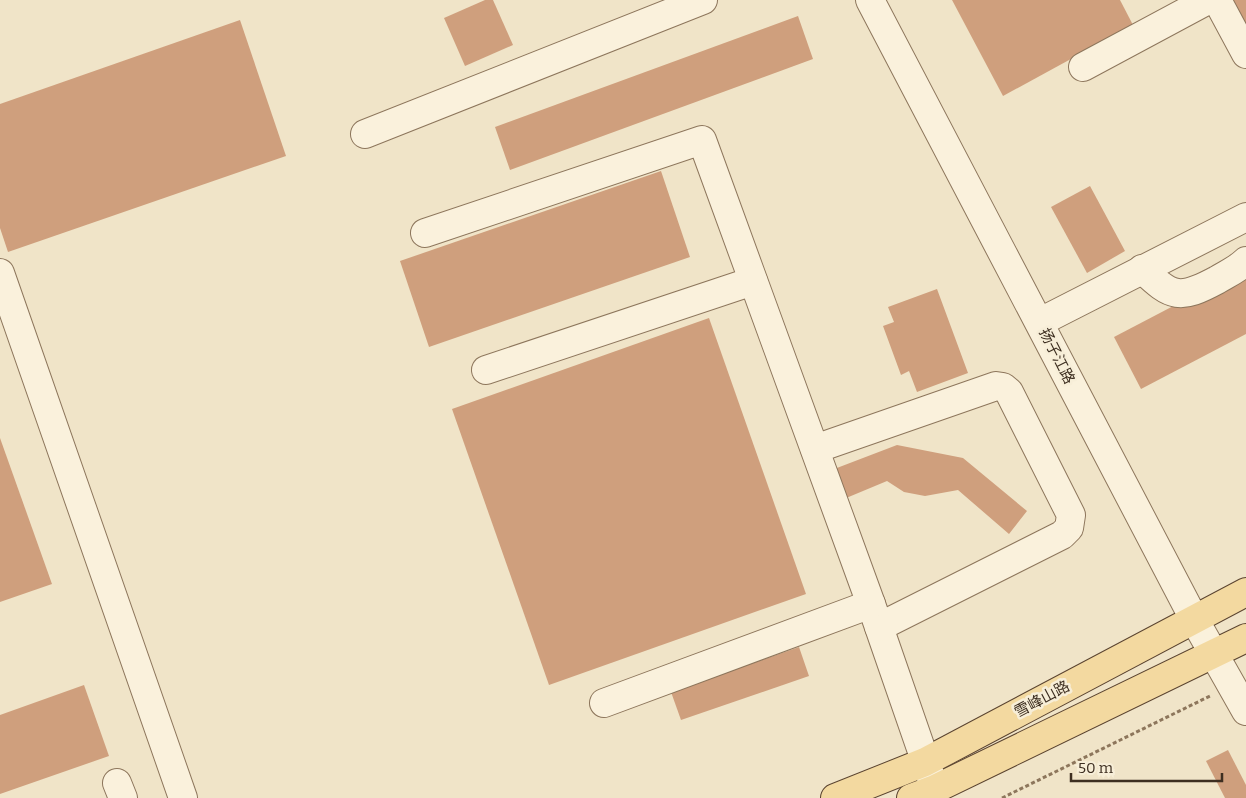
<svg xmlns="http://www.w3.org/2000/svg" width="1246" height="798" viewBox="0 0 1246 798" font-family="Bitter,'Noto Sans SC',serif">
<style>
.building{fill:#cf9f7d}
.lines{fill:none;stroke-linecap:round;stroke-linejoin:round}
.minor-casing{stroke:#8d765c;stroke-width:30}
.major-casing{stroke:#5b4430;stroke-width:30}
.path{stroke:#8d765c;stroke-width:3;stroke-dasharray:4 2.5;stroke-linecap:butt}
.minor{stroke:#faf1dc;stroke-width:28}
.major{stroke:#f3d9a0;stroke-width:28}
.labels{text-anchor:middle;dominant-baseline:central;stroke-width:5;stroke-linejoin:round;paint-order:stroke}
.street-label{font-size:15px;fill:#3d2e20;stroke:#f7eed8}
</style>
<rect width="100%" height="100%" fill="#f0e4c8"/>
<g class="building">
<polygon points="485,0 493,0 513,45 465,66 444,18"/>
<polygon points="952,0 1120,0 1133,25 1003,96"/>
<polygon points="1228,0 1246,0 1246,32"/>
<polygon points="798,16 813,59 510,170 495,127"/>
<polygon points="240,20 286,156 8,252 0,228 0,104"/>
<polygon points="661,171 690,257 429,347 400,261"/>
<polygon points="1090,186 1125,251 1087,273 1051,207"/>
<polygon points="1246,268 1246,334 1141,389 1114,337"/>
<polygon points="937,289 968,373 917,392 909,371 901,375 883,326 894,322 888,307"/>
<polygon points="709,318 806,594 549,685 452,409"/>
<polygon points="0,438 52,584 0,602"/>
<polygon points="897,445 963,458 1027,511 1009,534 958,490 925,496 904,492 887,481 839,501 829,471"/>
<polygon points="799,647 809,676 681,720 671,692"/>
<polygon points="84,685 109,756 0,794 0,715"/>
<polygon points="1228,750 1246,785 1246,798 1225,798 1206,761"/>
</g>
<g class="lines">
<defs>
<g id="minor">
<polyline points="870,0 1194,619 1246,711"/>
<polyline points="1217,0 1246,54"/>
<polyline points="1083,67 1208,0"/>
<polyline points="365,134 703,0"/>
<polyline points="425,233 702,140 871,604 935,789"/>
<path d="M1142,269c30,29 38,31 75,11 10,-6 21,-11 29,-19"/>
<polyline points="0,273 183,798"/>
<polyline points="1040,322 1246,217"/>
<polyline points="486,370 753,281"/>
<polyline points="815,449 996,386 1003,387 1009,392 1071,515 1069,528 1062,535 879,627"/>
<polyline points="604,703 871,604"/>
<polyline points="117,783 123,798"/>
</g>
<g id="major">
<polyline points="835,798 925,762 1246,592"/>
<polyline points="911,798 935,789 1246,638"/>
</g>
</defs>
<use href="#minor" class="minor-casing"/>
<use href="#major" class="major-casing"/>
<polyline class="path" points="1002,798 1210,696"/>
<use href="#minor" class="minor"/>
<use href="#major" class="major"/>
</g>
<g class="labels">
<g class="street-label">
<text transform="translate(1057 356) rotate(63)">扬子江路</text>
<text transform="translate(1042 699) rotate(-28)">雪峰山路</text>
</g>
</g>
<path d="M1071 773v8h151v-8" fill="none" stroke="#3d2e20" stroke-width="2.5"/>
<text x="1078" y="773" font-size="15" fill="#3d2e20" stroke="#f7eed8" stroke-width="4" paint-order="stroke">50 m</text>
</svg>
